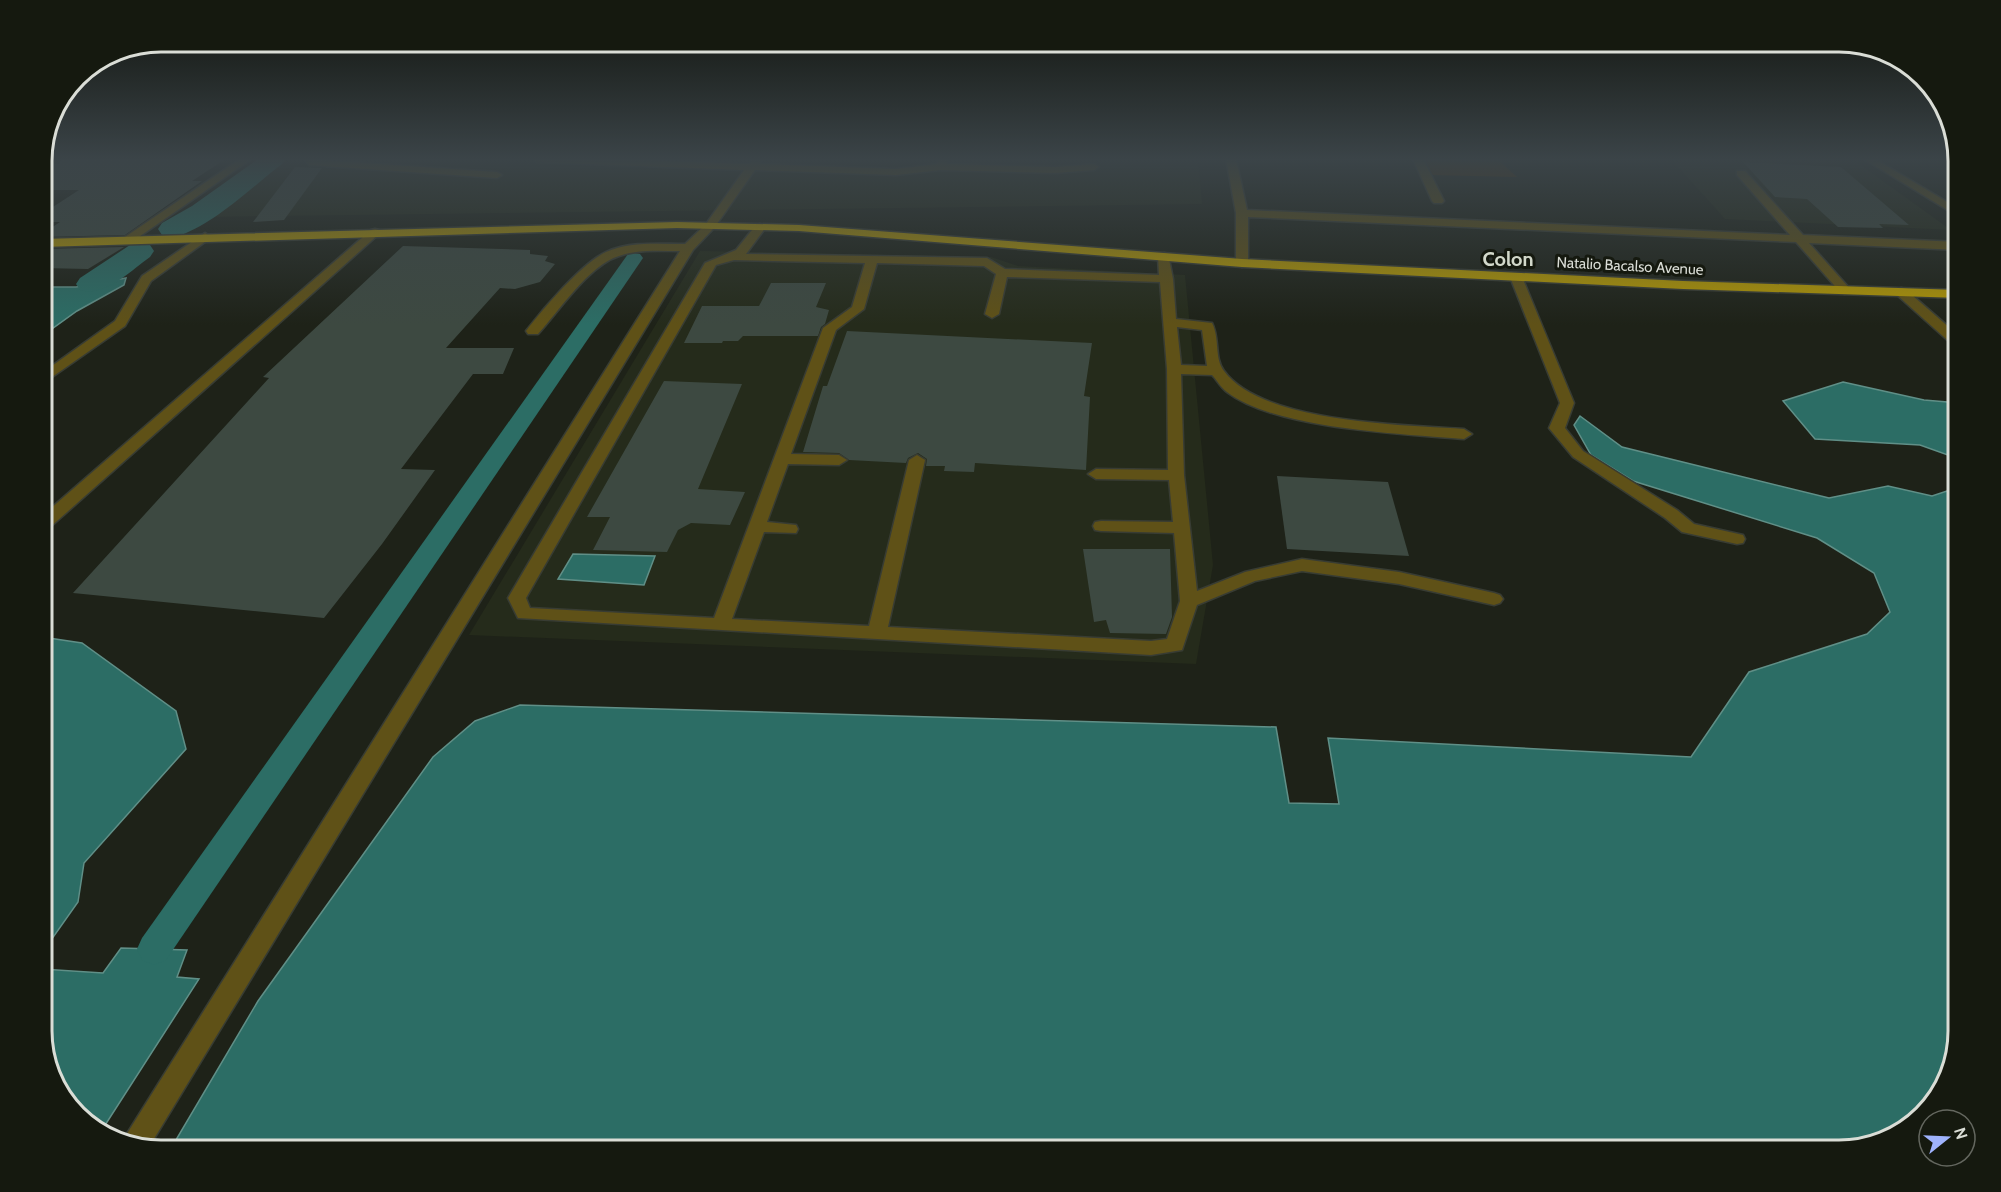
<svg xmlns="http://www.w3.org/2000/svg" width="2001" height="1192" viewBox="0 0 2001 1192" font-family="Cabin,sans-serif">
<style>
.built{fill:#252b1b}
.green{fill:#502d00}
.water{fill:#2c6d65;stroke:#608f87;stroke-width:1.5}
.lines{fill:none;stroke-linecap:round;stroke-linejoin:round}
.canal{fill:#2c6d65;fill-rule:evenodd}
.river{fill:#2c6d65;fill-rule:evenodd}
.building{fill:#3d4941}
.minor-casing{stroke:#383c33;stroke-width:3}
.highway-casing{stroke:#383c33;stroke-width:3}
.minor{fill:#5f5117;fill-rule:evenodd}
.highway{fill:#b09505;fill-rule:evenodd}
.labels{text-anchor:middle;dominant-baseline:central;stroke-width:6;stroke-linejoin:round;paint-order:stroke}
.far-street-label{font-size:15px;fill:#daddd6;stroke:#15190f}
.far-district-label{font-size:20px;font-weight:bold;fill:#d2d8ca;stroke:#15190f}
.rim{fill:none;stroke:#daddd6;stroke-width:3}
</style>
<rect width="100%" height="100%" fill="#1e2218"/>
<g class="built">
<polygon points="283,159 1198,159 1202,204 205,217"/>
<polygon points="1671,159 1855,161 1951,230 1725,219"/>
<polygon points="700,251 991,257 1018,266 1185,275 1213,565 1196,664 469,635"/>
</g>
<polygon class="green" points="1421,159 1497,159 1517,177 1429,175"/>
<g class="water">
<polygon points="126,278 124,285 77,311 42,336 42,287 76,287"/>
<polygon points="1843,382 1924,400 1959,403 1959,459 1920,445 1815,439 1783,401"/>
<polygon points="1580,416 1622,447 1829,498 1888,486 1932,496 1959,487 1959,1031 1943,1091 1900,1134 1840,1150 170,1150 258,1001 433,757 475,721 520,705 1276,727 1289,803 1339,804 1328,738 1691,757 1749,672 1867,634 1890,612 1874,573 1817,538 1633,481 1591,455 1574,425"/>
<polygon points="573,554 655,556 644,585 558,579"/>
<polygon points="42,637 82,643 176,711 186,749 84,863 78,902 42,953"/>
<polygon points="121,948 187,950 177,977 199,979 100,1133 58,1091 42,1038 42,969 103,973"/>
</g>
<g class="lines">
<polygon class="canal" points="634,253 640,254 643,258 166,960 154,965 142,960 137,949 142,938 628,254"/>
<g class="river">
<path d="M258,159h27l-3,5c-30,23 -67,59 -101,71 -7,3 -12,2 -19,0l-4,-6 4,-6 30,-17z"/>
<path d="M140,242l10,3 4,6 -4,6c-20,14 -44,40 -70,33l-4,-6 4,-6 50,-33z"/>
</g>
</g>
<g class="building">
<polygon points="61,159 178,159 224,160 192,181 202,181 125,235 42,237 42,234 60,222 42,222 42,214 79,190 42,190 42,167 50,163 59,164"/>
<polygon points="1743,162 1841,167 1909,225 1879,224 1883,228 1838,227 1807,199 1775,197"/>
<polygon points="295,167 322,168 284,220 253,222"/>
<polygon points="403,246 530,250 530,254 548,256 545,261 555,264 540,282 515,289 500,288 446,348 514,348 503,374 473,374 401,469 435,470 382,544 324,618 73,593 269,378 263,377"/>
<polygon points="124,247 88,269 42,268 42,249"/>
<polygon points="771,283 826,283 816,307 829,310 825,324 821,327 818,336 743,336 738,341 723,341 722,343 684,343 702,306 759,306"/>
<polygon points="847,331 1092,343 1084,396 1090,397 1086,470 975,463 974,472 944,471 945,466 926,466 927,459 918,453 908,458 906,463 849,460 839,453 803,452 823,386 827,386"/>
<polygon points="664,381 742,384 698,489 745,492 730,525 691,523 678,530 667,552 593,550 610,517 587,517"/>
<polygon points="1277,476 1388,482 1409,556 1287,549"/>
<polygon points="1083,549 1170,549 1172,617 1166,634 1110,633 1106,620 1094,622"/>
</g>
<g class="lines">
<defs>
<g id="minor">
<polygon points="240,159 251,159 133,241 125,241 125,237"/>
<polygon points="304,159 497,172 502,175 497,178 309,165"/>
<path d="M532,159h78l139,5 3,-5h10l-3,5 137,5 41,-5 2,-5h10l-2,5 108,3 39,-3 5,3 -5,3 -39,3 -114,-3 -45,5 -141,-5 -41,58 -21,22 -544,897 -26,-7 557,-889c-20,0 -42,-2 -61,5 -30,9 -60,55 -81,78h-10l-2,-3c17,-22 56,-68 80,-79 24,-11 53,-8 79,-8l21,-20 38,-54 -207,-8z"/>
<polygon points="1226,159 1236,159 1247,210 1790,235 1737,175 1737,171 1745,171 1803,235 1959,242 1959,250 1809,243 1851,290 1845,294 1841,293 1796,242 1248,217 1248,263 1242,267 1236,263 1236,213"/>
<polygon points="1413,159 1423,159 1444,201 1442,203 1434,203 1432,201"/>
<polygon points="1864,159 1875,159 1959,209 1959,217"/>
<path d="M760,224l6,3 -20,27 241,4 18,11 154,6 -1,-18 6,-4 4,1 5,25 3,40 36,4c8,15 2,35 12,48 38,52 179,54 240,58l8,5 -8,5c-61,-5 -189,-10 -237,-47 -6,-4 -10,-12 -15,-17l-31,-1 3,101 13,116 48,-19 57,-13 97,13 95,21 6,2 3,4 -3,4 -6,2 -95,-21 -97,-13 -47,10 -58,24 -15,45 -31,5 -633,-37 -10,-20 197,-335 31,-13 20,-25zM734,260l131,3 -13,44 -29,21 -109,290 -184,-10 -4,-10 190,-333zM877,263l107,3 12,8 -11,40 7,4 7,-4 8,-37 153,5 7,87 1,101 -72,-1 -8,5 8,5 73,1 4,42 -72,-1 -6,1 -2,4 2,4 6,1 73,2 6,68 -13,38 -16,2 -263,-14 37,-167 -8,-5 -8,5 -40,166 -137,-7 32,-87 32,1 2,-4 -2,-4 -29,-3 21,-58 51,1 8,-5 -8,-5 -48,-1 45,-124 28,-21zM1177,327l25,3 5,36 -26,-1z"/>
<polygon points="375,229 379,230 379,234 48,529 42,530 42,516 371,230"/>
<polygon points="205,233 211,237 209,239 151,281 125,326 42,384 42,373 115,321 142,276"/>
<polygon points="1516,273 1522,277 1574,403 1565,428 1583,451 1677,510 1694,524 1743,535 1745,539 1743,543 1737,544 1682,532 1665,518 1573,457 1549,428 1560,403 1510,277"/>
<polygon points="1901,288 1905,289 1959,336 1959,347 1954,346 1897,295 1895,292"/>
</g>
<polygon id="highway" points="677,222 799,225 1242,259 1683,281 1959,290 1959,298 1683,289 1242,267 799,231 677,228 42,247 42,239"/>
</defs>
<use href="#minor" class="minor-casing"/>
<use href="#highway" class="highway-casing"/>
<use href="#minor" class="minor"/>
<use href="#highway" class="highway"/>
</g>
<linearGradient id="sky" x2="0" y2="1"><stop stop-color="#10130d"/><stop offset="0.49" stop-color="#3b4448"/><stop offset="1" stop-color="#3b4448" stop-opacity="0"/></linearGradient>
<rect width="2001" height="325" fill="url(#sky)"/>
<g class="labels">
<g class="far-street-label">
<text transform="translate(1630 266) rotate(3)">Natalio Bacalso Avenue</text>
</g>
<g class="far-district-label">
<text x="1508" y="259">Colon</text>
</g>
</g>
<path d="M0 0H2001V1192H0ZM161 52H1839A109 109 0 0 1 1948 161V1031A109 109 0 0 1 1839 1140H161A109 109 0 0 1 52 1031V161A109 109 0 0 1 161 52Z" fill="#15190f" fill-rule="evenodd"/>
<path class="rim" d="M161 52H1839A109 109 0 0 1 1948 161V1031A109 109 0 0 1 1839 1140H161A109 109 0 0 1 52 1031V161A109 109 0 0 1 161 52Z"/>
<g transform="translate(1947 1138) rotate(72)"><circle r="28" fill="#15190f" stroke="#64675f" stroke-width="1.5"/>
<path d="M0-4.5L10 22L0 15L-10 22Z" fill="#9fb3fd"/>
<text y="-9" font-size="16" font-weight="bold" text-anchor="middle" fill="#daddd6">N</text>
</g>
</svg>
